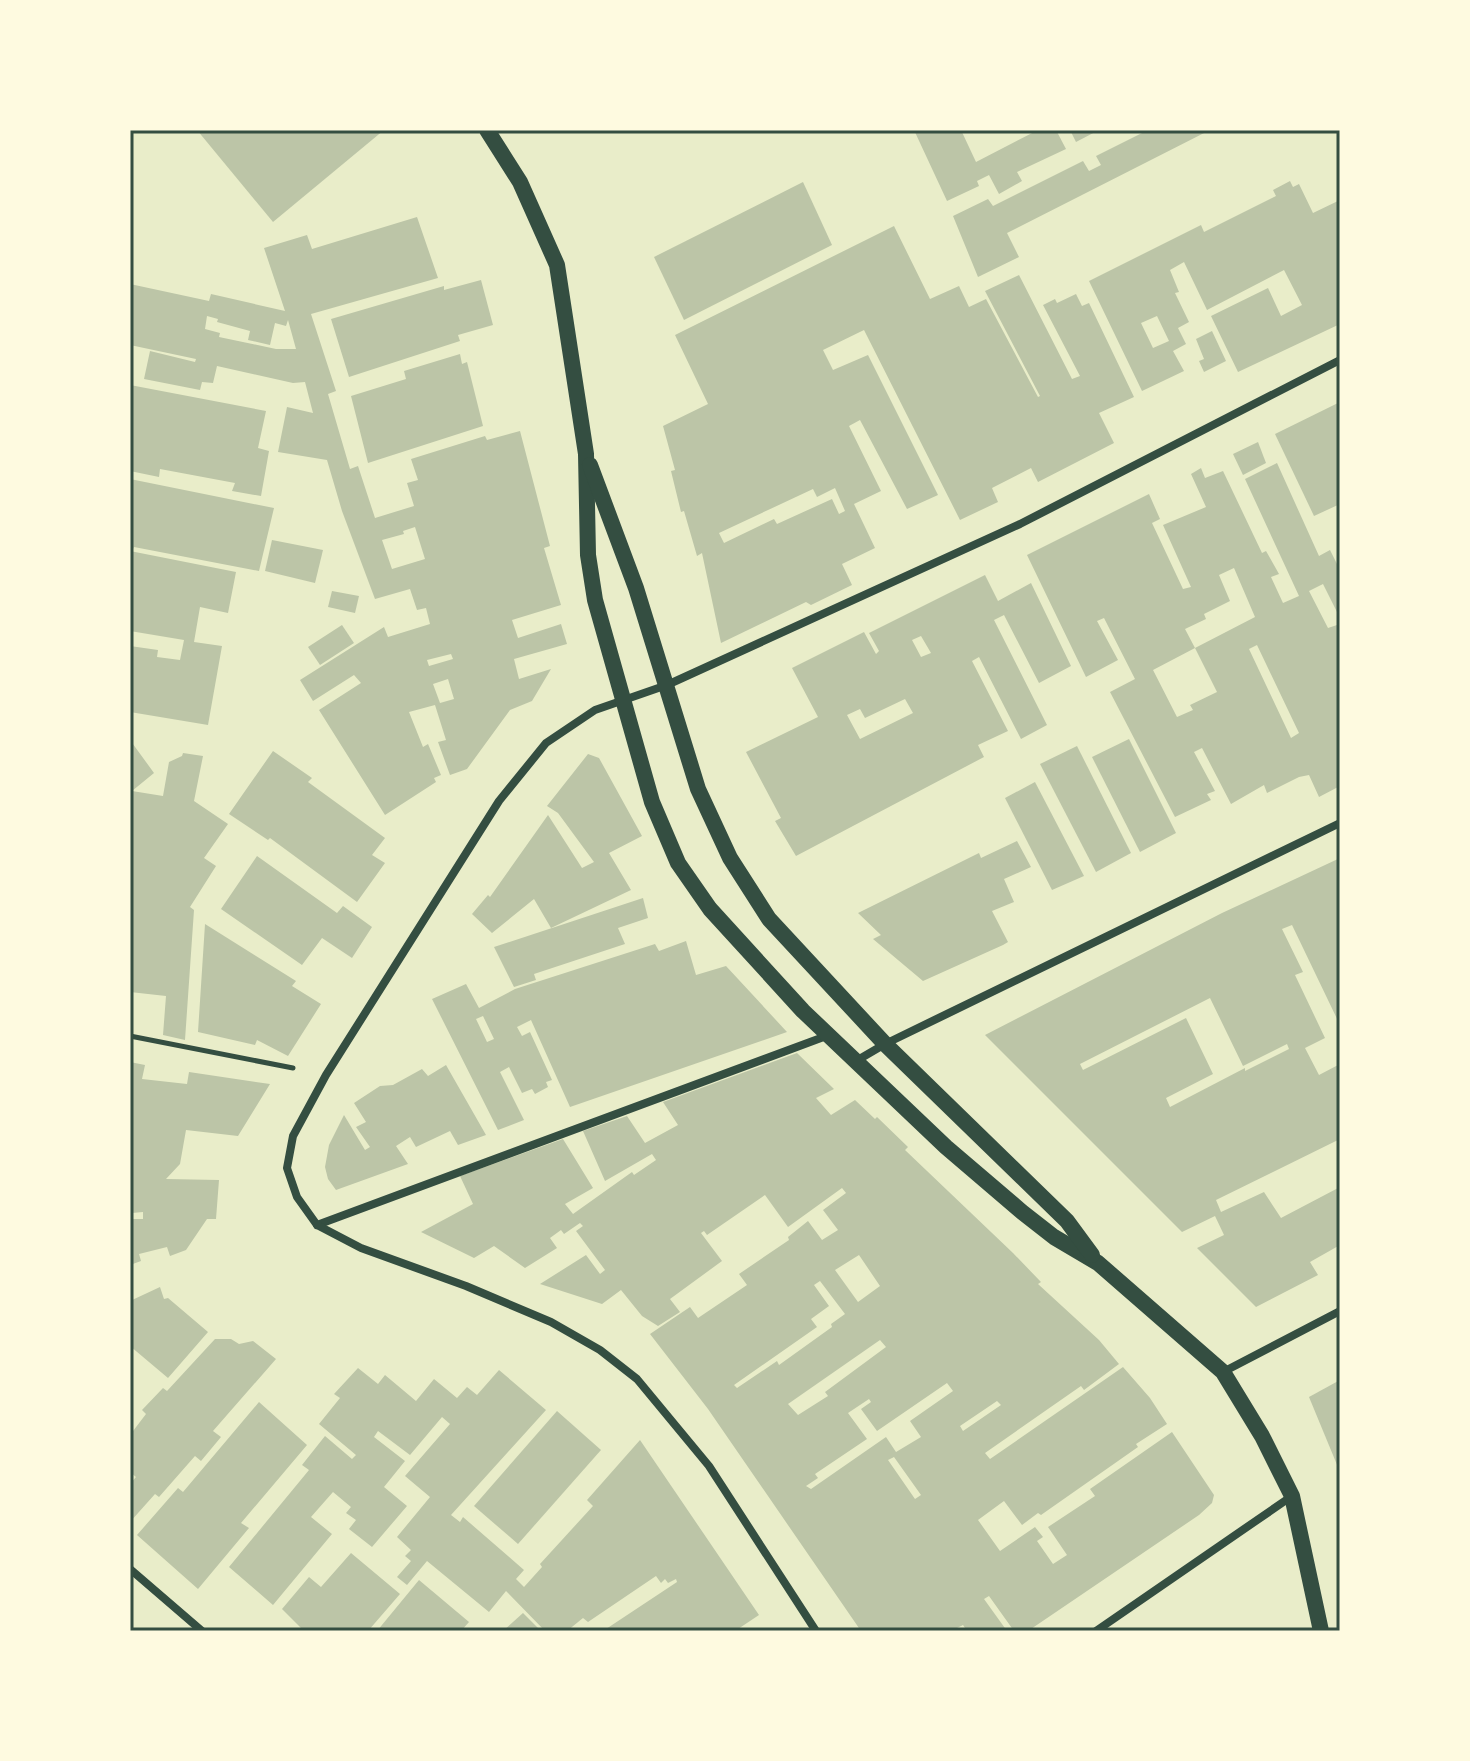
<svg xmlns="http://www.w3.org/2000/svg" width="1470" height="1761" viewBox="0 0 1470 1761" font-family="Ubuntu,sans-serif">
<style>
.building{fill:#bcc5a7;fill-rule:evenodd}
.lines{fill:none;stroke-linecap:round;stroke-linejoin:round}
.path{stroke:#344e41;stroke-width:5}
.minor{stroke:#344e41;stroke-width:8}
.secondary{stroke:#344e41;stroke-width:16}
.neatline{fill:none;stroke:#344e41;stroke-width:3}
</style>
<rect width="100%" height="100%" fill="#e9edc9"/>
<g class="building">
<polygon points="197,130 384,130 273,222"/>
<polygon points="914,130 961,130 976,162 1038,130 1056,130 1066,149 1017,172 1022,181 999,194 989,175 977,181 979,186 947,201"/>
<polygon points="1070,130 1099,130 1076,142"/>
<polygon points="1148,130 1210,130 1007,233 1019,257 978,277 953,216 988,199 993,206 1083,161 1089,171 1101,165 1096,156"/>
<path d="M1290,181l3,6 6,-3 14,29 27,-13v124l-102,48 -27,-56 57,-28 13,28 21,-11 -18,-35 -77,40 -23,-48 -14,8 9,22 -4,1 14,29 -11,6 8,16 -13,7 11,20 -42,20 -53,-110 112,-56 3,7 72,-36 -3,-6zM1157,316l12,25 -16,7 -12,-25z"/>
<polygon points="803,182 832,245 684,320 654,257"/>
<path d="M417,217l21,61 -127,36 25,77 -8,3 22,75 8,-3 17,52 39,-12 -7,-23 11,-3 -7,-21 74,-23 2,4 33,-9 30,115 -6,2 17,57 -49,15 6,18 43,-14 6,20 -53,15 5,20 32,-10 -19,32 -22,9 -43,59 -17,6 -12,-33 8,-2 -11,-35 -26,7 14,35 5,-3 13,31 -7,3 2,4 -51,33 -66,-105 42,-27 -7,-8 -41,26 -13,-21 84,-53 4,10 42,-13 -4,-16 -9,2 -7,-21 -35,10 -33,-88 -15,-51 -49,-8 9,-45 26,6 -8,-31 -12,1 -76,-17 -4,17 -11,-1 -2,8 -56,-11 6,-28 45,11 1,-3 -66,-14v-61l79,17 2,-7 74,17 -21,-63 43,-13 5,14zM207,316l11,3 -1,3 33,9 -2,9 22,5 5,-22 11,3 2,-6 8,29h-20l-57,-12 1,-4 -15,-4zM415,527l10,32 -33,10 -10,-29 22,-6 -1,-3zM451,654l2,5 -24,7 -2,-6zM448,679l6,20 -14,4 -7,-19z"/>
<path d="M894,226l36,73 29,-13 10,21 17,-8 52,98 2,-1 -55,-105 34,-16 53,104 8,-3 -37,-71 12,-6 2,4 19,-9 6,12 7,-3 45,94 -35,16 15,30 -76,39 -7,-14 -39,20 6,14 -38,18 -96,-190 -41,20 10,20 35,-15 70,140 -31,14 -47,-89 -11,6 32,65 -27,13 21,44 -33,16 10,21 -41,20 -5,-3 -85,41 -19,-90 -5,3 -13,-45 -3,1 -10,-41 4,-1 -12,-44 45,-22 -33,-69zM835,488l10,23 -6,3 -7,-15 -55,25 -3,-5 -50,24 -5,-10 94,-44 4,8z"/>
<polygon points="481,280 493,325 458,335 460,341 349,377 331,319 444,286 444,290"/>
<polygon points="1212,331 1226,361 1204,372 1199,361 1204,359 1196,339"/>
<polygon points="460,354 462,364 467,362 483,426 368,463 351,396 406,379 404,371"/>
<polygon points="130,385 266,411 258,448 269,451 261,496 232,491 235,483 160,469 159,477 130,471"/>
<polygon points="1340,402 1340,504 1314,516 1275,434"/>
<polygon points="1258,442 1266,463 1243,475 1233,454"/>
<path d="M1277,463l42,93 11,-6 10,20v41l-3,1 -14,-28 -14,7 19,37 9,-3 3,7v154l-21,11 -10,-22 -10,2 -32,16 -3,-8 -33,19 -29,-56 -8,4 21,39 -8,3 4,6 -36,17 -65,-125 25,-13 -31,-61 -7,3 21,39 -32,17 -59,-122 122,-61 11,25 -8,4 31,66 8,-2 -28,-62 43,-18 -15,-33 10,-6 4,10 18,-7 39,82 4,-2 13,23 -8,3 12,26 16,-7 -54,-117zM1234,568l21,49 -60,31 22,44 -27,13 3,5 -16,7 -24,-47 42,-22 -10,-19 21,-10 -2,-5 26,-13 -11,-26zM1257,645l42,88 -8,5 -42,-89z"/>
<polygon points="130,479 274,508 259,571 134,547 133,549 130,549"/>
<polygon points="272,540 323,550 315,583 265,571"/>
<polygon points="130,551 236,572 228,613 200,607 194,642 222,646 208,725 130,712 130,646 158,650 157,657 180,660 184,640 130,631"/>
<path d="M985,575l13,26 33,-18 40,83 -32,17 -35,-68 -10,5 53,105 -26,14 -42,-82 -7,4 36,70 -30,14 6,12 -188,99 -21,-35 6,-3 -35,-66 72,-35 -26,-49 72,-36 12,22 3,-3 -10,-18zM921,636l10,17 -10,4 -9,-17zM905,699l8,14 -53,26 -13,-24 13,-6 5,9z"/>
<polygon points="332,591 359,596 355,613 328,607"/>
<polygon points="342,625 354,643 320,665 308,647"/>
<polygon points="1129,739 1176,833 1140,852 1092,757"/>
<polygon points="130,740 154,773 132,791 163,796 169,762 182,756 183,753 203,756 194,801 228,824 204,858 216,866 190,907 194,910 185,1040 163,1035 166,996 130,992"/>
<polygon points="1077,746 1131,853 1096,872 1040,764"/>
<polygon points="273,751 312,778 308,782 385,838 372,855 385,863 357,902 270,838 268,840 229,814"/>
<polygon points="588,754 599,758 642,836 609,853 631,890 551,928 534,899 492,933 472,914 488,895 490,897 548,815 582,868 594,862 558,813 547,806"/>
<polygon points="1035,782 1084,876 1052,890 1005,798"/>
<polygon points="1017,841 1031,867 1004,879 1014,902 992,911 1008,942 1003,945 923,981 873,939 881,935 858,913 979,853 981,858"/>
<polygon points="257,856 337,913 343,906 372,927 352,958 322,938 302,965 221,909"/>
<path d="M1340,858v167l-48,-100 -10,4 21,43 -8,3 30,63 -20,10 14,27 21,-11v75l-124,61 5,12 43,-20 17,26 59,-31v58l-30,17 8,13 -62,32 -59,-59 27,-13 -9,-19 -33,16 -197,-197 237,-122zM1210,998l33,68 44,-22 2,5 -44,22v-3l-75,39 -4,-9 47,-24 -27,-56 -103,52 -3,-6z"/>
<polygon points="643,898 648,918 618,928 625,944 534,974 536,980 514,987 494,947"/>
<polygon points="205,924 296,981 292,986 321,1004 288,1056 257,1040 255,1045 198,1032"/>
<path d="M686,941l10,34 30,-9 61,66 -217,75 -39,-87 -14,7 5,9 8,-4 22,48 -6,2 2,5 -13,7 -3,-5 -10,4 -13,-26 -9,5 24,48 -26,10 -66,-131 34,-15 13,24 36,-19 140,-45 4,7zM483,1016l11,23 -7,3 -11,-23z"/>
<path d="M797,1053l37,36 -18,9 15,17 24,-15 20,19 2,-2 31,30 -3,3 108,103 28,29 -3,2 61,56 20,24 -35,26 -3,-4 -96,67 5,6 133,-92 27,31 17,26 -31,20 2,3 -97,68 -3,-2 -16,12 -18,-24 -26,19 22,31 35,-24 8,10 -6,4 16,23 14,-9 -19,-28 47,-31 -5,-7 82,-57 42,63 -2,8 -13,12 -171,116h-14l-25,-35 -5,3 23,32h-40l-4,-6 -6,3 2,3h-98l-153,-222 -58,-75 40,-27 8,11 49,-33 -8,-11 50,-34 -1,-3 20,-16 14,19 16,-10 -15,-20 23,-17 -4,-5 -54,39 -23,-32 -58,40 -3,-4 -3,2 21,28 -52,38 10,13 -22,14 -16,-10 -21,-26 -19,14 -62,-20 46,-29 14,19 5,-4 -29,-39 7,-5 -3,-3 -16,11 -3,-4 -11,8 7,10 -32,20 -31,-22 -20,12 -53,-26 52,-28 -13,-28 103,-37 30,49 -28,16 8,10 59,-42 2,3 22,-15 -4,-6 -47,27 -22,-50 44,-15 18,27 33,-18 -15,-23zM859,1255l21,31 -22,16 -23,-32zM820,1281l25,33 -14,10 1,3 -53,38 -2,-4 -40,27 -3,-3 83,-58 -6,-8 18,-13 -15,-21zM880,1340l6,7 -61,45 3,4 -30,19 -10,-11zM947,1383l6,8 -43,30 11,16 -25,15 -10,-15 -75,52 -5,-3 12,-8 -3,-4 52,-35 -19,-26 21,-14 2,3 -10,7 16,22zM997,1401l4,4 -38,26 -3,-5zM894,1457l27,38 -6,4 -27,-39z"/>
<polygon points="130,1062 145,1065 142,1079 187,1084 189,1072 270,1084 238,1136 186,1130 180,1164 166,1179 219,1180 216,1219 207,1219 186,1250 170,1256 167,1247 139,1254 141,1261 130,1265 130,1219 143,1219 143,1212 132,1213 130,1202"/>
<polygon points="446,1065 486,1135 458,1145 450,1131 416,1147 410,1137 396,1146 408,1164 336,1190 328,1179 325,1167 329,1145 344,1115 365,1150 370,1147 356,1127 366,1122 354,1103 380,1086 393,1085 422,1069 428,1076"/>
<polygon points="160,1287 164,1299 168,1298 208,1332 168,1378 130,1346 130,1313 133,1312 130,1301"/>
<polygon points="215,1339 231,1339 239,1344 253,1341 276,1359 213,1431 221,1437 201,1461 195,1456 159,1497 155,1494 130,1522 130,1484 136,1477 130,1472 130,1435 146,1414 142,1410 163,1388 167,1391"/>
<polygon points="358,1368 378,1384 385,1375 416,1401 434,1379 457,1398 467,1387 477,1395 499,1370 546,1410 451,1515 460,1522 463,1517 524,1570 516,1579 524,1587 542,1567 540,1564 593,1506 587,1500 640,1440 759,1615 735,1631 603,1631 677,1582 676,1579 668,1583 665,1579 661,1583 656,1576 588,1622 583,1618 567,1631 545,1631 506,1591 489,1612 427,1561 407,1585 397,1577 411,1561 405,1556 411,1550 397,1537 430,1497 405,1476 450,1424 442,1417 410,1455 378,1431 374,1437 405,1461 384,1487 407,1506 372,1547 349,1529 356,1520 346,1513 351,1507 333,1492 311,1517 332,1534 273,1605 229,1567 309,1470 302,1465 325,1436 352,1459 356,1455 319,1424 340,1398 334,1394"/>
<polygon points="1340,1380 1340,1472 1309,1397"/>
<polygon points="259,1402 307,1445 241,1523 249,1528 198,1589 137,1535 178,1488 183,1492"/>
<polygon points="557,1411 601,1450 518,1544 474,1506"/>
<polygon points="351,1553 400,1594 368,1631 304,1631 282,1609 309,1577 321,1587"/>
<polygon points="419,1580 469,1622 461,1631 377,1631"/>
<polygon points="523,1613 541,1631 503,1631"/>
</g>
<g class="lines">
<polyline class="path" points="130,1036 293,1068"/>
<g class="minor">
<polyline points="856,1061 885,1044 1340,823"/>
<polyline points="317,1225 829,1035"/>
<polyline points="1223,1372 1340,1311"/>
<polyline points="130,1569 202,1631"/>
<polyline points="816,1631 709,1466 637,1379 600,1350 551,1322 466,1286 361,1248 317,1225 297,1197 287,1168 293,1136 326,1075 499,801 546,743 595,710 667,685 1020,524 1340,360"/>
<polyline points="1096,1631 1292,1496"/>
</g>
<g class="secondary">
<polyline points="487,130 520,182 557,265 586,454 588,555 595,600 652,802 678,863 710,909 803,1011 946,1147 1022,1212 1054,1237 1098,1263 1223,1372 1262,1436 1292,1496 1321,1631"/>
<polyline points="590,465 636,588 698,789 730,858 769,919 885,1044 1067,1221 1092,1255"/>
</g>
</g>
<rect width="1470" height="1761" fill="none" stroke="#fefae0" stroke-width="264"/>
<rect x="132" y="132" width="1206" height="1497" class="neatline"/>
</svg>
